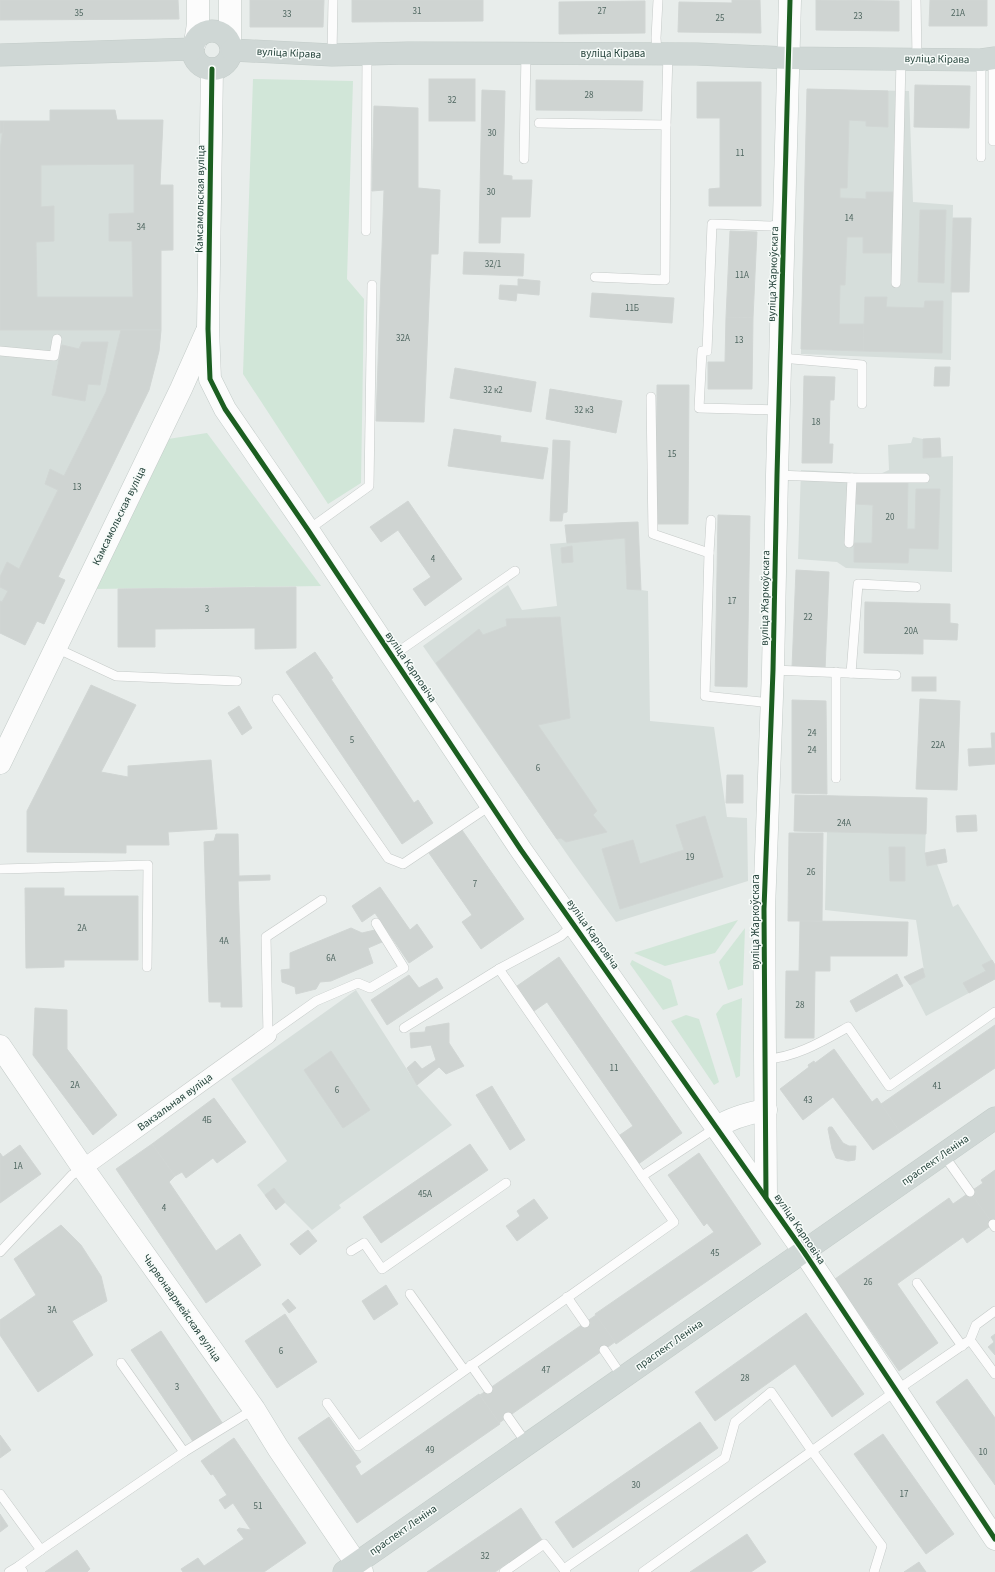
<svg xmlns="http://www.w3.org/2000/svg" width="995" height="1572" viewBox="0 0 995 1572" font-family="'Source Sans 3',sans-serif">
<style>
.built{fill:#d6dedb}
.green{fill:#d1e6d8}
.building{fill:#cfd4d2;stroke:#d1d6d4;fill-rule:evenodd}
.lines{fill:none;stroke-linecap:round;stroke-linejoin:round}
.lane-casing{stroke:#c5cac8;stroke-width:10}
.street-casing{stroke:#c5cac8;stroke-width:18}
.secondary-casing{stroke:#c3cbc8;stroke-width:23}
.primary-casing{stroke:#c3ccc9;stroke-width:23}
.lane{stroke:#fcfcfc;stroke-width:9}
.street{stroke:#fcfcfc;stroke-width:17}
.secondary{stroke:#fcfcfc;stroke-width:22}
.primary{stroke:#cfd7d5;stroke-width:22}
.cycleway-casing{stroke:#f7fbf9;stroke-width:8}
.cycleway{stroke:#1b5e20;stroke-width:5}
.labels{text-anchor:middle;dominant-baseline:central;stroke-width:3;stroke-linejoin:round;paint-order:stroke}
.number-label{font-size:9px;fill:#506761}
.street-label{font-size:11px;fill:#24423a;stroke:#f7fbf9}
</style>
<rect width="100%" height="100%" fill="#e8edeb"/>
<g class="built">
<polygon points="807,89 909,91 913,202 953,205 951,360 801,354"/>
<polygon points="50,110 115,110 117,120 163,120 160,185 173,185 173,250 161,251 161,330 159,351 149,390 58,577 65,580 44,624 36,621 25,645 0,633 0,121 50,121"/>
<polygon points="913,437 923,439 924,458 953,456 952,572 846,568 837,562 798,559 801,470 880,474 889,470 888,445 911,443"/>
<polygon points="625,538 627,588 648,591 650,721 714,727 727,817 747,818 748,881 616,922 571,860 423,646 508,585 522,610 557,606 550,544"/>
<polygon points="795,795 927,798 925,853 927,866 937,864 953,907 958,904 995,965 995,979 926,1016 910,985 925,977 916,920 825,910 827,832 794,831"/>
<polygon points="356,990 417,1085 452,1125 339,1205 341,1208 312,1230 285,1203 276,1210 257,1185 287,1161 231,1079"/>
</g>
<g class="green">
<polygon points="253,79 353,81 347,279 364,299 361,483 328,504 243,374"/>
<polygon points="207,433 321,586 94,589 168,439"/>
<polygon points="738,920 715,953 665,966 634,953"/>
<polygon points="745,928 743,985 728,990 719,962"/>
<polygon points="632,960 671,980 678,1005 663,1010 630,964"/>
<polygon points="742,998 740,1076 736,1078 716,1014 723,1005"/>
<polygon points="686,1015 699,1019 719,1082 714,1085 671,1021"/>
</g>
<g class="building">
<polygon points="0,0 178,0 179,19 0,20"/>
<polygon points="250,0 324,0 323,27 250,27"/>
<polygon points="352,0 483,0 483,21 352,22"/>
<polygon points="732,0 760,0 761,33 678,32 679,2 732,3"/>
<polygon points="816,0 899,1 899,31 816,30"/>
<polygon points="930,0 987,0 987,26 929,26"/>
<polygon points="645,1 645,33 559,34 559,2"/>
<rect x="429" y="79" width="46" height="42"/>
<polygon points="536,80 643,81 642,111 536,110"/>
<polygon points="697,82 761,82 761,206 709,206 709,189 720,188 720,118 697,118"/>
<polygon points="915,85 970,86 969,128 914,127"/>
<polygon points="807,89 888,91 888,127 866,126 866,121 849,120 847,188 840,188 840,198 866,199 866,192 894,192 891,253 863,253 863,237 847,237 845,285 840,285 839,324 864,324 863,351 801,349"/>
<polygon points="482,90 505,91 503,175 512,176 512,180 532,180 530,217 501,217 500,243 479,243"/>
<polygon points="374,106 418,108 418,188 440,190 438,254 431,254 424,422 376,421 384,190 372,191"/>
<path d="M50,110h65l2,10h46l-3,65h13v65h-12v80h-161v-179l4,-30h46zM134,164v49l-25,1v27h23l1,56h-96l-1,-55 18,-1v-35l-13,1v-42z"/>
<polygon points="0,121 4,121 3,133 0,133"/>
<polygon points="920,210 946,210 944,283 918,282"/>
<polygon points="953,218 971,218 969,292 951,292"/>
<polygon points="730,231 757,232 753,318 726,317"/>
<polygon points="464,252 524,254 523,276 463,274"/>
<polygon points="518,279 540,281 539,295 517,293 516,301 499,299 500,285 518,286"/>
<polygon points="592,293 674,298 672,323 590,317"/>
<polygon points="865,297 887,297 886,307 924,308 925,301 943,301 942,353 863,351"/>
<polygon points="726,317 753,318 752,389 708,389 708,362 725,362"/>
<polygon points="121,330 161,330 159,351 149,390 58,577 65,580 44,624 37,621 25,645 0,633 0,601 2,602 8,591 0,587 0,577 7,562 19,569 58,490 45,484 50,469 64,476 106,392"/>
<polygon points="82,342 108,342 100,385 88,384 85,401 52,395 62,345 79,349"/>
<polygon points="935,367 950,367 949,386 934,386"/>
<polygon points="455,368 536,382 531,412 450,398"/>
<polygon points="804,376 835,377 834,400 830,400 829,444 833,444 832,463 802,463"/>
<polygon points="657,385 689,385 688,524 656,524"/>
<polygon points="550,389 622,401 616,433 546,419"/>
<polygon points="454,429 501,436 500,442 548,448 543,479 448,466"/>
<polygon points="940,438 941,457 923,458 923,439"/>
<polygon points="553,440 570,441 567,512 563,513 562,521 550,521"/>
<polygon points="857,481 908,482 907,529 915,529 916,489 940,489 938,549 909,548 908,563 854,562 854,543 872,543 873,505 856,504"/>
<polygon points="408,501 462,579 425,606 413,589 431,577 398,530 381,542 370,527"/>
<polygon points="718,515 750,516 747,687 715,686"/>
<polygon points="638,522 641,590 627,589 625,538 567,543 565,525"/>
<polygon points="572,546 573,562 562,563 561,548"/>
<polygon points="796,570 829,572 825,670 792,668"/>
<polygon points="296,587 296,648 255,649 255,628 155,629 155,647 118,647 118,589"/>
<polygon points="865,602 950,604 950,623 958,624 957,640 923,639 923,654 864,653"/>
<polygon points="560,617 570,718 538,725 597,811 593,815 607,832 566,842 561,838 557,839 436,663 479,629 483,635 507,626 506,619"/>
<polygon points="315,652 333,678 331,679 414,803 418,800 433,823 402,844 286,672"/>
<rect x="912" y="677" width="24" height="14"/>
<polygon points="91,685 136,705 101,772 128,777 128,766 211,760 217,829 168,832 169,845 126,845 126,853 27,852 27,811"/>
<polygon points="920,699 960,701 957,790 916,789"/>
<polygon points="792,700 826,701 827,794 792,793"/>
<polygon points="239,706 252,728 242,735 228,713"/>
<polygon points="991,733 995,733 995,764 969,766 968,749 992,748"/>
<polygon points="727,775 743,775 743,803 726,803"/>
<polygon points="795,795 927,798 926,834 794,831"/>
<polygon points="976,815 977,831 957,832 956,816"/>
<polygon points="705,816 723,877 620,909 602,849 633,840 640,864 684,850 676,825"/>
<polygon points="462,830 524,919 481,949 462,922 472,915 429,853"/>
<polygon points="789,833 823,833 822,921 788,921"/>
<polygon points="216,834 238,834 239,876 270,875 270,880 238,881 242,1007 221,1007 221,1002 209,1002 204,842 214,841"/>
<polygon points="889,847 905,847 905,881 890,881"/>
<polygon points="945,849 947,862 927,866 925,853"/>
<polygon points="380,887 410,930 417,924 433,947 409,963 375,913 362,922 352,906"/>
<polygon points="25,888 64,888 64,896 138,896 138,960 64,960 64,967 26,968"/>
<polygon points="800,921 908,922 907,956 830,956 830,971 815,971 814,1038 785,1038 786,971 799,971"/>
<polygon points="351,928 362,933 375,930 382,942 368,948 373,963 331,981 320,982 316,989 296,994 295,987 282,982 281,970 290,969 290,953"/>
<polygon points="559,957 682,1133 637,1165 617,1137 633,1126 547,1002 534,1011 517,986"/>
<polygon points="992,960 995,965 995,979 969,993 963,983 986,971 982,965"/>
<polygon points="923,968 925,977 910,985 904,977"/>
<polygon points="897,974 903,986 856,1012 850,1001"/>
<polygon points="409,975 419,988 437,978 443,988 387,1025 371,1000"/>
<polygon points="35,1008 67,1010 67,1049 117,1115 93,1135 33,1055"/>
<polygon points="449,1023 449,1043 464,1066 446,1074 439,1067 417,1085 407,1068 415,1061 422,1069 436,1060 431,1045 411,1048 410,1033 425,1032 426,1027"/>
<polygon points="995,1025 995,1068 900,1132 881,1104"/>
<polygon points="834,1049 872,1102 877,1098 900,1132 873,1150 833,1097 803,1120 780,1089 809,1067 808,1065 814,1061 815,1063"/>
<polygon points="331,1051 370,1110 343,1128 304,1070"/>
<polygon points="492,1086 525,1140 510,1150 476,1095"/>
<polygon points="214,1098 246,1142 217,1163 213,1158 186,1178 182,1172 175,1176 152,1144"/>
<polygon points="829,1127 832,1127 843,1143 849,1146 856,1146 855,1160 848,1161 836,1158 832,1149 828,1129"/>
<polygon points="152,1144 175,1176 169,1182 216,1251 240,1234 261,1265 206,1303 116,1169"/>
<polygon points="470,1144 488,1170 381,1243 363,1217"/>
<polygon points="20,1145 41,1174 0,1203 0,1153 3,1157"/>
<polygon points="699,1153 761,1244 616,1344 595,1314 714,1232 707,1223 704,1226 668,1175"/>
<polygon points="995,1170 995,1223 993,1224 970,1192 983,1183 981,1180"/>
<polygon points="274,1188 285,1202 276,1210 265,1195"/>
<polygon points="970,1192 993,1224 967,1243 963,1237 897,1284 938,1343 899,1371 835,1279 949,1198 953,1204"/>
<polygon points="534,1199 548,1218 517,1241 506,1226 520,1216 517,1211"/>
<polygon points="61,1225 81,1245 101,1276 107,1301 72,1321 93,1355 38,1392 0,1335 0,1320 36,1295 14,1259"/>
<polygon points="308,1230 317,1241 300,1255 290,1244"/>
<polygon points="386,1285 398,1304 374,1320 362,1301"/>
<polygon points="288,1299 296,1308 289,1313 282,1304"/>
<polygon points="806,1313 864,1394 832,1417 795,1364 715,1421 695,1392"/>
<polygon points="285,1314 317,1362 277,1388 245,1341"/>
<polygon points="596,1315 615,1342 499,1423 480,1395"/>
<polygon points="161,1331 223,1424 194,1443 131,1350"/>
<polygon points="995,1334 995,1355 988,1347 994,1342 991,1337"/>
<polygon points="967,1379 995,1418 995,1485 936,1402"/>
<polygon points="479,1394 500,1424 357,1523 298,1438 329,1417 361,1462 355,1466 361,1476"/>
<polygon points="700,1422 718,1448 573,1548 555,1522"/>
<polygon points="883,1434 954,1534 926,1554 854,1454"/>
<polygon points="0,1435 11,1450 0,1458"/>
<polygon points="234,1438 306,1543 264,1572 183,1572 181,1569 198,1558 204,1566 244,1539 237,1530 239,1528 251,1530 233,1503 225,1509 219,1500 227,1495 213,1474 211,1475 201,1461"/>
<polygon points="521,1508 542,1540 495,1572 427,1572"/>
<polygon points="0,1514 8,1526 0,1532"/>
<polygon points="747,1534 766,1562 751,1572 690,1572"/>
<polygon points="77,1550 90,1569 87,1572 45,1572"/>
<polygon points="919,1562 926,1572 904,1572"/>
</g>
<g class="lines">
<defs>
<g id="lane">
<polyline points="916,0 917,58"/>
<polyline points="657,53 656,38 658,0"/>
<polyline points="332,55 333,0"/>
<polyline points="993,58 993,141 995,141"/>
<polyline points="539,123 666,125 668,53"/>
<polyline points="981,157 981,60"/>
<polyline points="524,159 526,53"/>
<polyline points="366,231 367,54"/>
<polyline points="595,277 665,280 666,125"/>
<polyline points="896,283 901,59"/>
<polyline points="0,351 54,356 57,339"/>
<polyline points="781,358 862,365 862,404"/>
<polyline points="651,397 653,534 709,553 705,696 772,703"/>
<polyline points="779,410 699,408 702,351 707,351 712,224 771,226 783,224"/>
<polyline points="777,475 852,478 849,543"/>
<polyline points="852,478 925,478"/>
<polyline points="308,530 369,486 372,285"/>
<polyline points="709,553 711,520"/>
<polyline points="56,648 116,676 237,681"/>
<polyline points="392,656 515,571"/>
<polyline points="773,670 896,675"/>
<polyline points="836,672 836,778"/>
<polyline points="851,673 858,584 916,587"/>
<polyline points="277,699 388,858 403,864 491,805"/>
<polyline points="0,869 148,865 147,967"/>
<polyline points="499,969 642,1176"/>
<polyline points="404,1028 499,969 561,936 574,924"/>
<polyline points="268,1035 316,1001 358,983 370,988 404,968 376,923"/>
<polyline points="268,1035 266,937 322,900"/>
<path d="M766,1059c29,-1 57,-18 82,-32l41,59 106,-74"/>
<polyline points="943,1154 970,1192"/>
<polyline points="993,1224 995,1227"/>
<polyline points="351,1251 364,1243 382,1269 506,1183"/>
<polyline points="0,1252 72,1175 83,1168"/>
<polyline points="917,1283 962,1346"/>
<polyline points="410,1294 464,1370"/>
<polyline points="567,1297 585,1323"/>
<polyline points="970,1340 995,1374"/>
<polyline points="604,1350 623,1378"/>
<polyline points="121,1363 184,1452"/>
<polyline points="471,1365 488,1389"/>
<polyline points="327,1403 358,1446 674,1222 642,1176 717,1127"/>
<polyline points="508,1417 527,1444"/>
<polyline points="0,1494 41,1550"/>
<polyline points="564,1569 725,1458 735,1422 771,1392 812,1451 882,1546 874,1572"/>
<polyline points="9,1572 19,1566"/>
<polyline points="23,1572 19,1566 41,1550 184,1452 254,1409"/>
<polyline points="504,1572 544,1544 566,1572"/>
<polyline points="643,1572 897,1390 970,1340 976,1325 995,1311"/>
</g>
<polyline id="street" points="83,1168 268,1035"/>
<g id="secondary">
<polyline points="230,42 230,0"/>
<polyline points="195,43 198,24 198,0"/>
<polyline points="212,69 208,329 210,379 225,409 308,530 521,850 804,1252 995,1539"/>
<polyline points="0,763 181,389 206,333"/>
<polyline points="0,1046 83,1168 254,1409 278,1448 362,1572"/>
<path d="M717,1127c14,-9 32,-14 49,-17"/>
<polyline points="766,1197 764,909 773,670 777,475 790,0"/>
</g>
<g id="primary">
<circle cx="212" cy="50" r="19"/>
<polyline points="232,50 332,55 408,53 697,54 788,58 981,60 995,58"/>
<polyline points="0,55 193,49"/>
<polyline points="344,1572 995,1118"/>
</g>
</defs>
<use href="#lane" class="lane-casing"/>
<use href="#street" class="street-casing"/>
<use href="#secondary" class="secondary-casing"/>
<use href="#primary" class="primary-casing"/>
<use href="#lane" class="lane"/>
<use href="#street" class="street"/>
<use href="#secondary" class="secondary"/>
<use href="#primary" class="primary"/>
<defs>
<g id="cycleway">
<polyline points="212,69 208,329 210,379 225,409 308,530 521,850 804,1252 995,1539"/>
<polyline points="766,1197 764,909 773,670 777,475 790,0"/>
</g>
</defs>
<use href="#cycleway" class="cycleway-casing"/>
<use href="#cycleway" class="cycleway"/>
</g>
<g class="labels">
<g class="number-label">
<text x="417" y="11">31</text>
<text x="602" y="11">27</text>
<text x="79" y="13">35</text>
<text x="958" y="13">21А</text>
<text x="287" y="14">33</text>
<text x="858" y="16">23</text>
<text x="720" y="18">25</text>
<text x="589" y="95">28</text>
<text x="452" y="100">32</text>
<text x="492" y="133">30</text>
<text x="740" y="153">11</text>
<text x="491" y="192">30</text>
<text x="849" y="218">14</text>
<text x="141" y="227">34</text>
<text x="493" y="264">32/1</text>
<text x="742" y="275">11А</text>
<text x="632" y="308">11Б</text>
<text x="403" y="338">32А</text>
<text x="739" y="340">13</text>
<text x="493" y="390">32 к2</text>
<text x="584" y="410">32 к3</text>
<text x="816" y="422">18</text>
<text x="672" y="454">15</text>
<text x="77" y="487">13</text>
<text x="890" y="517">20</text>
<text x="433" y="559">4</text>
<text x="732" y="601">17</text>
<text x="207" y="609">3</text>
<text x="808" y="617">22</text>
<text x="911" y="631">20А</text>
<text x="812" y="733">24</text>
<text x="352" y="740">5</text>
<text x="938" y="745">22А</text>
<text x="812" y="750">24</text>
<text x="538" y="768">6</text>
<text x="844" y="823">24А</text>
<text x="690" y="857">19</text>
<text x="811" y="872">26</text>
<text x="475" y="884">7</text>
<text x="82" y="928">2А</text>
<text x="224" y="941">4А</text>
<text x="331" y="958">6А</text>
<text x="800" y="1005">28</text>
<text x="614" y="1068">11</text>
<text x="75" y="1085">2А</text>
<text x="937" y="1086">41</text>
<text x="337" y="1090">6</text>
<text x="808" y="1100">43</text>
<text x="207" y="1120">4Б</text>
<text x="18" y="1166">1А</text>
<text x="425" y="1194">45А</text>
<text x="164" y="1208">4</text>
<text x="715" y="1253">45</text>
<text x="868" y="1282">26</text>
<text x="52" y="1310">3А</text>
<text x="281" y="1351">6</text>
<text x="546" y="1370">47</text>
<text x="745" y="1378">28</text>
<text x="177" y="1387">3</text>
<text x="430" y="1450">49</text>
<text x="983" y="1452">10</text>
<text x="636" y="1485">30</text>
<text x="904" y="1494">17</text>
<text x="258" y="1506">51</text>
<text x="485" y="1556">32</text>
</g>
<g class="street-label">
<text transform="translate(289 53) rotate(3)">вуліца Кірава</text>
<text x="613" y="53">вуліца Кірава</text>
<text transform="translate(937 59) rotate(1)">вуліца Кірава</text>
<text transform="translate(200 199) rotate(-89)">Камсамольская вуліца</text>
<text transform="translate(773 274) rotate(-88)">вуліца Жаркоўскага</text>
<text transform="translate(119 516) rotate(-64)">Камсамольская вуліца</text>
<text transform="translate(765 598) rotate(-89)">вуліца Жаркоўскага</text>
<text transform="translate(411 667) rotate(56)">вуліца Карповіча</text>
<text transform="translate(755 922) rotate(-90)">вуліца Жаркоўскага</text>
<text transform="translate(593 934) rotate(55)">вуліца Карповіча</text>
<text transform="translate(175 1102) rotate(-36)">Вакзальная вуліца</text>
<text transform="translate(935 1160) rotate(-35)">праспект Леніна</text>
<text transform="translate(800 1229) rotate(56)">вуліца Карповіча</text>
<text transform="translate(182 1308) rotate(55)">Чырвонаармейская вуліца</text>
<text transform="translate(669 1345) rotate(-35)">праспект Леніна</text>
<text transform="translate(403 1530) rotate(-35)">праспект Леніна</text>
</g>
</g>
</svg>
